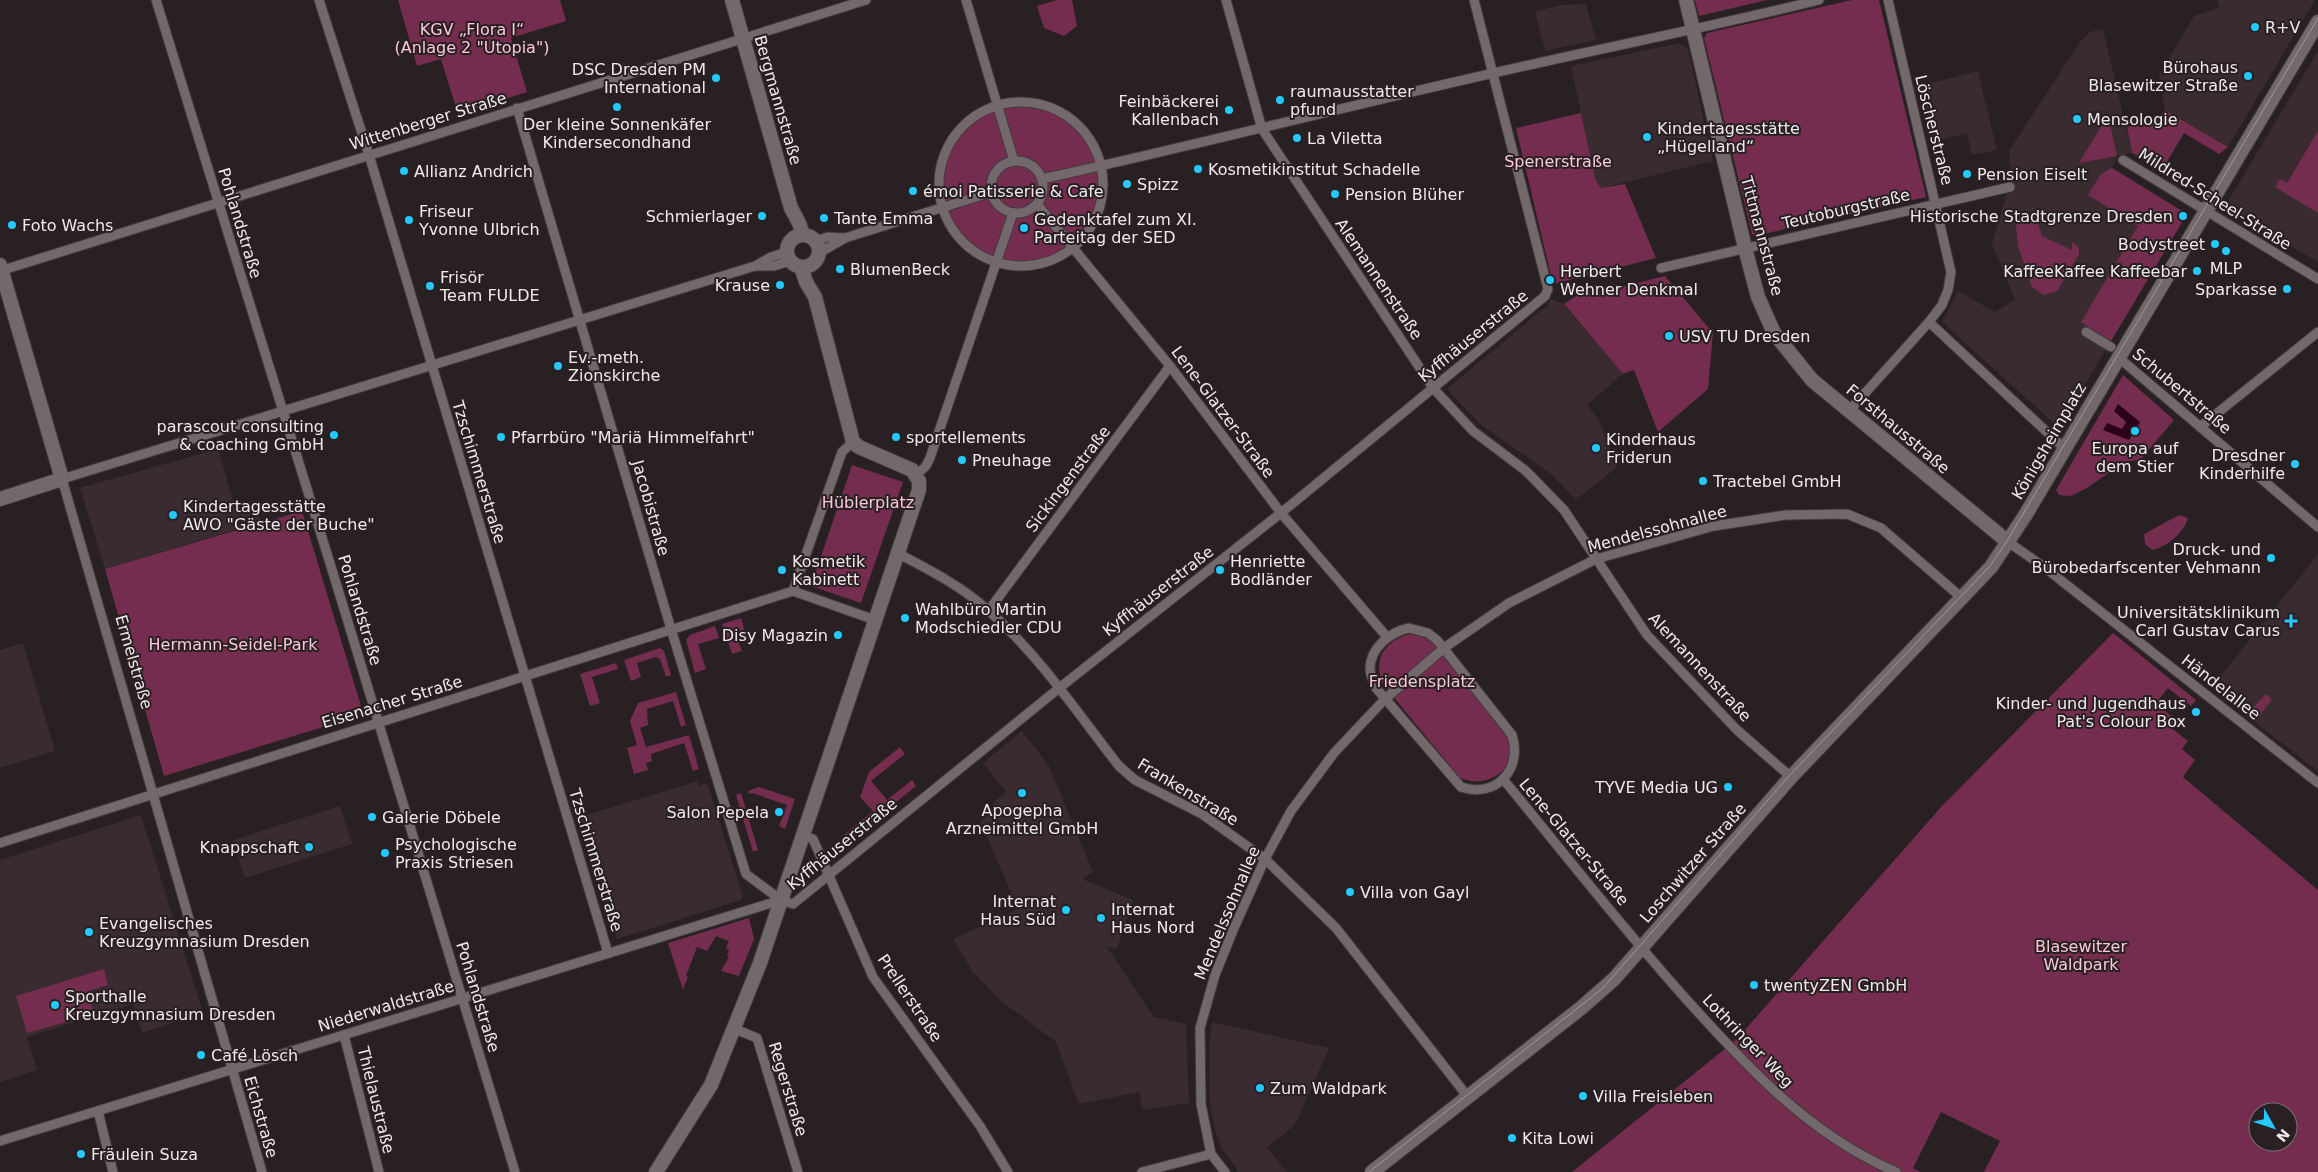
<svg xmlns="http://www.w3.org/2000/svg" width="2318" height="1172" viewBox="0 0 2318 1172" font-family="'DejaVu Sans',sans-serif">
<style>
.built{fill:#392b30}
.green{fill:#742d4e;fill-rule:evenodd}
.water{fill:#2b0216}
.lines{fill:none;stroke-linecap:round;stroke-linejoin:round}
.street-casing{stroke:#423b3e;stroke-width:11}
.secondary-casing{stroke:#423b3e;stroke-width:16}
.street{stroke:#73696c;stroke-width:9}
.secondary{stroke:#73696c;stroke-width:14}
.tram{stroke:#9f989a;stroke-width:1}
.poi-dot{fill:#24c9fe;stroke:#292023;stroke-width:2}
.labels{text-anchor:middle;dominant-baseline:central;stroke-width:4;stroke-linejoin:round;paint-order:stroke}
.poi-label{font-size:16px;fill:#f0eaec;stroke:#292023;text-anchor:start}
.park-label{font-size:16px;fill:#fac8da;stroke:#292023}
.street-label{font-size:16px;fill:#f0eaec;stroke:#292023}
</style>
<rect width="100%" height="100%" fill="#292023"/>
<g class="built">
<polygon points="2217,0 2315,0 2228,147 2165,110 2159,75 2194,16 2219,8"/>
<polygon points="1586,4 1596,40 1545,51 1535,12 1560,5"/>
<polygon points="2103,29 2132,153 2117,156 2112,168 2187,214 2059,428 1942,322 1958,291 1995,312 2015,300 1992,244 2011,179 2009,151 2080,42 2090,32"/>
<polygon points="1680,43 1688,49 1713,161 1601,188 1596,181 1571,66"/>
<polygon points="2318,51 2318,262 2229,210 2227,203"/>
<polygon points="1978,71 1997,150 1972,155 1967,133 1933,142 1920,86"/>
<polygon points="1551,299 1563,304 1623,374 1587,405 1598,418 1617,467 1576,500 1551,474 1480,424 1447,389 1548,305"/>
<polygon points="218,449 235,507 255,501 261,522 105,569 80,488"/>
<polygon points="2318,554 2318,771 2211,688"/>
<polygon points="23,643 55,751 0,768 0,650"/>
<polygon points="1022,731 1049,766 1093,872 1082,879 1133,900 1117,949 1107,947 1154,1017 1186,1024 1189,1103 1143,1110 1139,1092 1079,1104 1056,1042 1001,1001 973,972 953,939 1018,909 980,821 989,814 994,802 1006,792 983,763"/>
<polygon points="698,781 699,786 707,783 743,897 741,900 617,939 580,817"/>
<polygon points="340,806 352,844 245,878 233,840"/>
<polygon points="141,815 203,1013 142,1033 133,1004 27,1037 37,1070 0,1082 0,860"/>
<polygon points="1212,1022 1329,1048 1295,1125 1267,1147 1287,1172 1239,1172 1222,1149 1215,1130 1210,1103 1209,1047"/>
</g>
<g class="green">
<polygon points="398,0 560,0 566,21 511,38 527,92 458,114 441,59 417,66"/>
<polygon points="1057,0 1072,0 1077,26 1064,36 1044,28 1037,6"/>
<polygon points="1695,0 1767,0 1699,16"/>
<polygon points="1852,0 1879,0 1926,197 1755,236 1752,234 1704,38 1707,33"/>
<circle cx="1022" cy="184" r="79"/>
<polygon points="2165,110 2228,147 2219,154 2184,133 2162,170 2132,153 2127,127 2155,121"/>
<polygon points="1581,113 1596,181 1601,188 1625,184 1656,258 1553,284 1516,128"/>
<polygon points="2105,120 2110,124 2117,156 2079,163"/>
<polygon points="2318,131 2318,213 2275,187 2280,179 2287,183"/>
<polygon points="2112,168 2187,214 2111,341 2081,322 2138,226 2088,195 2101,174"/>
<polygon points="2027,215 2038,223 2042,236 2072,250 2072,242 2079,247 2079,254 2057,291 2044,295 2032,287 2018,246 2016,224 2020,217"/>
<polygon points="1665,276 1713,333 1708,389 1658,432 1634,370 1623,374 1564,304 1593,285 1602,292"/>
<polygon points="2123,375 2174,420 2141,459 2123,463 2087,488 2071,496 2059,495 2056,490"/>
<polygon points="852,465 903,482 861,603 811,586"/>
<polygon points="302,511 361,706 335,715 336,723 164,776 105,569"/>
<path d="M2179,515l9,3c-3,14 -23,30 -36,32l-7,-6 -1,-10z"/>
<polygon points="741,618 747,638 738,641 742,651 732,654 722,624"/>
<polygon points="715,626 719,638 698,644 706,669 695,673 686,640 690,635"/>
<path d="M2113,633l83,67 -5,6 -23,-18 -12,15 20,17 -6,7 18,14 -6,8 13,11 -12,17 135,113v282h-334l16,-31 -59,-29 -28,56 7,4h-348l164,-132 206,-234zM2258,1112h30v30h-30z"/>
<path d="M1410,634l11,2 11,6 75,95c14,31 -19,53 -47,41l-78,-95c-9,-25 4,-43 28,-49z"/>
<polygon points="660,648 664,651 671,675 666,677 660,659 655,657 637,663 641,677 631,681 624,660"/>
<polygon points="616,663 618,669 592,677 600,703 590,706 580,674"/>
<polygon points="676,692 686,725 681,727 673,701 647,709 648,725 640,728 646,747 689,735 699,769 693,771 684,743 651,754 652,761 646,763 648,770 634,774 627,748 637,745 630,721 638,703"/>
<polygon points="2266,694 2272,699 2255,722 2247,714"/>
<polygon points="900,747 905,754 871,781 887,800 912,780 916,786 849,840 844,835 873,811 860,797 869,772"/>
<polygon points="759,787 795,799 785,829 779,826 787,805 752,793 749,794 748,791"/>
<polygon points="741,793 758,850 753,852 736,795"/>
<polygon points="749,918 754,939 739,976 721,971 729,957 727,955 729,950 726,948 729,941 716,936 707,951 697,947 686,976 688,977 683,990 668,943"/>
<polygon points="104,969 108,985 88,991 94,1014 27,1033 16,996"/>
</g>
<polygon class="water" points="2118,404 2140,422 2129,440 2103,430 2107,423 2122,429 2126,422 2114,411"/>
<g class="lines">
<defs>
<g id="street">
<polyline points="156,0 341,599 515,1172"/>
<polyline points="319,0 369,155 608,953"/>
<polyline points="966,0 1014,161"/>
<polyline points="1226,0 1262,129 1433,388 1473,431 1526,471 1564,510 1647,635 1737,730 1791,777"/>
<circle cx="1021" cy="184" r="82"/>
<polyline points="517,108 671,629 746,874 781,900 793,904 1058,689 1281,513 1545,296 1548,289 1474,0"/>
<polyline points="2123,160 2318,279"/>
<circle cx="1017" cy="187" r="26"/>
<path d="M1042,179c151,-33 301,-72 452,-106 108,-25 217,-46 325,-73"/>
<polyline points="1037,204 1170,366 1281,513 1387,637"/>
<polyline points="815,241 828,237 845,238"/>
<polyline points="819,253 845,238 992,192"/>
<polyline points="755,266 774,266 790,261"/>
<polyline points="1661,268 2010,187"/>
<polyline points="0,271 866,0"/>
<polyline points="1929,322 2064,448"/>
<polyline points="2086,332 2111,347"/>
<polyline points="2118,357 2318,527"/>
<polyline points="1849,411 1929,322 1942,305 1948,290 1951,272 1888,0"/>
<polyline points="2200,427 2318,332"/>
<polyline points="853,442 842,452 793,591 875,620"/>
<polyline points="917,474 926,466 930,458 1013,213"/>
<polyline points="2008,542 2044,567 2318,783"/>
<path d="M897,553c33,17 66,34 93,59 50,44 88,102 129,154l16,14 67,34 63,45 71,69 132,169"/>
<polyline points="989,610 1170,366"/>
<path d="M1409,628l19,5 9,7 75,95c11,34 -16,64 -51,52l-85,-99c-2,-6 -6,-13 -6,-19 0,-21 20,-37 39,-41z"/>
<path d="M1503,779c61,74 120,150 184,221 61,68 123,135 209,172"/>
<polyline points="803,836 813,839 873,977 980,1126 1008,1172"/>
<polyline points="0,843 793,591"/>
<polyline points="735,1029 757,1038 798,1172"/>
<polyline points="344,1035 379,1172"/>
<polyline points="98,1111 113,1172"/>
<polyline points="0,1141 781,900"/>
<polyline points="262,1172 62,479 755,266 771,257 787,252"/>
<polyline points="1142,1172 1211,1154"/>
<polyline points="1225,1172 1211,1154 1201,1104 1200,1028 1215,975 1234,928 1265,859 1291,811 1334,753 1385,699 1444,648 1509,603 1596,559 1714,526 1786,515 1847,514 1881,528 1962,598"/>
</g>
<g id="secondary">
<polyline points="732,0 791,208 799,223 803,235"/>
<polyline points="1686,0 1745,248 1758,297 1774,333 1812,380 2008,542"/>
<circle cx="803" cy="251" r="16"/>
<polyline points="0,265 62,479 0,499"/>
<polyline points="656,1172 711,1085 760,963 919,490 919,481 912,470 859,447 853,442 815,297 806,282 801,267"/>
<polyline points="1372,1172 1581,1008 1614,979 1791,777 1991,567 2026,514 2318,22"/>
</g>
</defs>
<use href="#street" class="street-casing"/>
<use href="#secondary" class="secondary-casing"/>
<use href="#street" class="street"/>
<use href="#secondary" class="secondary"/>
<polyline class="tram" points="1369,1172 1602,989 1789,776 1990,566 2007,541 2318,18"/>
</g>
<g class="poi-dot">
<circle cx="2255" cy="27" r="5"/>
<circle cx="2248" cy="76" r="5"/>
<circle cx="716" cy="78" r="5"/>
<circle cx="1280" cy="100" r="5"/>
<circle cx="617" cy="107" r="5"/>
<circle cx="1229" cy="110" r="5"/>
<circle cx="2077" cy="119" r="5"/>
<circle cx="1647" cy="137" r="5"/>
<circle cx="1297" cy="138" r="5"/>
<circle cx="1198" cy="169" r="5"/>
<circle cx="404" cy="171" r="5"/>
<circle cx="1967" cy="174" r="5"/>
<circle cx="1127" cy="184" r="5"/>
<circle cx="913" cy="191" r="5"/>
<circle cx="1335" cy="194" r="5"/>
<circle cx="762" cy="216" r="5"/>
<circle cx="2183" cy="216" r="5"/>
<circle cx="824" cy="218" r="5"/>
<circle cx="409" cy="220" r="5"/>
<circle cx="12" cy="225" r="5"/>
<circle cx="1024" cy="228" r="5"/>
<circle cx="2215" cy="244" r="5"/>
<circle cx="2226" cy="251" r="5"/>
<circle cx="840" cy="269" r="5"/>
<circle cx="2197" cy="271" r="5"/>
<circle cx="1550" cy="280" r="5"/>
<circle cx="780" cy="285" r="5"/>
<circle cx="430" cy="286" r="5"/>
<circle cx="2287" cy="289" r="5"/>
<circle cx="1669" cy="336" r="5"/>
<circle cx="558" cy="366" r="5"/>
<circle cx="2135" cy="431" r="5"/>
<circle cx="334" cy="435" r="5"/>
<circle cx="501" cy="437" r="5"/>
<circle cx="896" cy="437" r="5"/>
<circle cx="1596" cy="448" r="5"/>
<circle cx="962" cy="460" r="5"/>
<circle cx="2295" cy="464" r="5"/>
<circle cx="1703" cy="481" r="5"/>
<circle cx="173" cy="515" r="5"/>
<circle cx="2271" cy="558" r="5"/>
<circle cx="782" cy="570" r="5"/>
<circle cx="1220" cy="570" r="5"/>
<circle cx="905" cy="618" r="5"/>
<path d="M2288.5 613.5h5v5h5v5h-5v5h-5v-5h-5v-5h5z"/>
<circle cx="838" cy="635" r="5"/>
<circle cx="2196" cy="712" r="5"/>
<circle cx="1728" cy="787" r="5"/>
<circle cx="1022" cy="793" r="5"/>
<circle cx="779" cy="812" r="5"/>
<circle cx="372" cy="817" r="5"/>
<circle cx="309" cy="847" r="5"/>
<circle cx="385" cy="853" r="5"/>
<circle cx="1350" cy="892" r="5"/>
<circle cx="1066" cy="910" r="5"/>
<circle cx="1101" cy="918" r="5"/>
<circle cx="89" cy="932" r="5"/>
<circle cx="1754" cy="985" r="5"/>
<circle cx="55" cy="1005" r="5"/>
<circle cx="201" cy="1055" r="5"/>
<circle cx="1260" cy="1088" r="5"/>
<circle cx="1583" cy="1096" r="5"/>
<circle cx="1512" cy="1138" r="5"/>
<circle cx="81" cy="1154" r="5"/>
</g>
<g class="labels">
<g class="poi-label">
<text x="2265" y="27">R+V</text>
<text x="2238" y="67" text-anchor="end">Bürohaus<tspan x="2238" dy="18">Blasewitzer Straße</tspan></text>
<text x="706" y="69" text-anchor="end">DSC Dresden PM<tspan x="706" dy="18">International</tspan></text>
<text x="1290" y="91">raumausstatter<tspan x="1290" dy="18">pfund</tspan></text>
<text x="1219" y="101" text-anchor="end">Feinbäckerei<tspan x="1219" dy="18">Kallenbach</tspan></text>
<text x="2087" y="119">Mensologie</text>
<text x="617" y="124" text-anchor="middle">Der kleine Sonnenkäfer<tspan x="617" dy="18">Kindersecondhand</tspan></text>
<text x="1657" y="128">Kindertagesstätte<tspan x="1657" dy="18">„Hügelland“</tspan></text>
<text x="1307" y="138">La Viletta</text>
<text x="1208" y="169">Kosmetikinstitut Schadelle</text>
<text x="414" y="171">Allianz Andrich</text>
<text x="1977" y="174">Pension Eiselt</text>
<text x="1137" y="184">Spizz</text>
<text x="923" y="191">émoi Patisserie &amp; Cafe</text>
<text x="1345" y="194">Pension Blüher</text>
<text x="419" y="211">Friseur<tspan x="419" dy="18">Yvonne Ulbrich</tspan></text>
<text x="752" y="216" text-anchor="end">Schmierlager</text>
<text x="2173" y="216" text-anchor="end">Historische Stadtgrenze Dresden</text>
<text x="834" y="218">Tante Emma</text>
<text x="1034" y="219">Gedenktafel zum XI.<tspan x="1034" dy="18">Parteitag der SED</tspan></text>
<text x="22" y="225">Foto Wachs</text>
<text x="2205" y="244" text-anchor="end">Bodystreet</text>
<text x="2226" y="268" text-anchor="middle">MLP</text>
<text x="850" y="269">BlumenBeck</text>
<text x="1560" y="271">Herbert<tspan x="1560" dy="18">Wehner Denkmal</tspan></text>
<text x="2187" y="271" text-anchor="end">KaffeeKaffee Kaffeebar</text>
<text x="440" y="277">Frisör<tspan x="440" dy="18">Team FULDE</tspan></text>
<text x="770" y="285" text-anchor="end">Krause</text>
<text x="2277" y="289" text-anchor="end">Sparkasse</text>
<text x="1679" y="336">USV TU Dresden</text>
<text x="568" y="357">Ev.-meth.<tspan x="568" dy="18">Zionskirche</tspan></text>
<text x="324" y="426" text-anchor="end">parascout consulting<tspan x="324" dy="18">&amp; coaching GmbH</tspan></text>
<text x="511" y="437">Pfarrbüro "Mariä Himmelfahrt"</text>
<text x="906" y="437">sportellements</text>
<text x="1606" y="439">Kinderhaus<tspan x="1606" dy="18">Friderun</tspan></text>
<text x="2135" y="448" text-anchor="middle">Europa auf<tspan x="2135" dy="18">dem Stier</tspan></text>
<text x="2285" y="455" text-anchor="end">Dresdner<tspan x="2285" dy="18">Kinderhilfe</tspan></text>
<text x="972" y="460">Pneuhage</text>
<text x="1713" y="481">Tractebel GmbH</text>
<text x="183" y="506">Kindertagesstätte<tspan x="183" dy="18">AWO "Gäste der Buche"</tspan></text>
<text x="2261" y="549" text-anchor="end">Druck- und<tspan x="2261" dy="18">Bürobedarfscenter Vehmann</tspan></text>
<text x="792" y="561">Kosmetik<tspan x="792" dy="18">Kabinett</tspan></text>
<text x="1230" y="561">Henriette<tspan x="1230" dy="18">Bodländer</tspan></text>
<text x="915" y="609">Wahlbüro Martin<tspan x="915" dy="18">Modschiedler CDU</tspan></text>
<text x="2280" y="612" text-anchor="end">Universitätsklinikum<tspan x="2280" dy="18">Carl Gustav Carus</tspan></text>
<text x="828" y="635" text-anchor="end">Disy Magazin</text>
<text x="2186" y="703" text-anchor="end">Kinder- und Jugendhaus<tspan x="2186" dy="18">Pat's Colour Box</tspan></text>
<text x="1718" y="787" text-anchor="end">TYVE Media UG</text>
<text x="1022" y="810" text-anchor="middle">Apogepha<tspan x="1022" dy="18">Arzneimittel GmbH</tspan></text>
<text x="769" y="812" text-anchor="end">Salon Pepela</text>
<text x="382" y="817">Galerie Döbele</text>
<text x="395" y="844">Psychologische<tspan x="395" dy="18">Praxis Striesen</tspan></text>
<text x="299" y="847" text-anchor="end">Knappschaft</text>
<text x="1360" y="892">Villa von Gayl</text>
<text x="1056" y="901" text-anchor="end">Internat<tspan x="1056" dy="18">Haus Süd</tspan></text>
<text x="1111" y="909">Internat<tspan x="1111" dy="18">Haus Nord</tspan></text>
<text x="99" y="923">Evangelisches<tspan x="99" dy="18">Kreuzgymnasium Dresden</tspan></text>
<text x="1764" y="985">twentyZEN GmbH</text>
<text x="65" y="996">Sporthalle<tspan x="65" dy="18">Kreuzgymnasium Dresden</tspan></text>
<text x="211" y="1055">Café Lösch</text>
<text x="1270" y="1088">Zum Waldpark</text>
<text x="1593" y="1096">Villa Freisleben</text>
<text x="1522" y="1138">Kita Lowi</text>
<text x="91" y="1154">Fräulein Suza</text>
</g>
<g class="park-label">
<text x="472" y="29">KGV „Flora I“<tspan x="472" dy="18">(Anlage 2 "Utopia")</tspan></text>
<text x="1558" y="161">Spenerstraße</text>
<text x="868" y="502">Hüblerplatz</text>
<text x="233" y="644">Hermann-Seidel-Park</text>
<text x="1422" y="681">Friedensplatz</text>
<text x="2081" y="946">Blasewitzer<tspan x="2081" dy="18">Waldpark</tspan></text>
</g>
<g class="street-label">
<text transform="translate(778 100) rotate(74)">Bergmannstraße</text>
<text transform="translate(428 121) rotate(-17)">Wittenberger Straße</text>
<text transform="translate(1934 130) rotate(76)">Löscherstraße</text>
<text transform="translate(2215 199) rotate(32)">Mildred-Scheel-Straße</text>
<text transform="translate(1846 209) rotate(-13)">Teutoburgstraße</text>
<text transform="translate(240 223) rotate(73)">Pohlandstraße</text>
<text transform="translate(1762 236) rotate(75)">Tittmannstraße</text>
<text transform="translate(1379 279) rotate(56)">Alemannenstraße</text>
<text transform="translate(1473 336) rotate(-39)">Kyffhäuserstraße</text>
<text transform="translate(2182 391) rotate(40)">Schubertstraße</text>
<text transform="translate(1223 412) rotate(53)">Lene-Glatzer-Straße</text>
<text transform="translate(1898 429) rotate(40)">Forsthausstraße</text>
<text transform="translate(2049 441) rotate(-60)">Königsheimplatz</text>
<text transform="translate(479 472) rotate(73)">Tzschimmerstraße</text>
<text transform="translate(1068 479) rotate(-53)">Sickingenstraße</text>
<text transform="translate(651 508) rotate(74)">Jacobistraße</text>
<text transform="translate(1657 529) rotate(-15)">Mendelssohnallee</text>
<text transform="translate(1158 591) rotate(-38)">Kyffhäuserstraße</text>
<text transform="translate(360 610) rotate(73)">Pohlandstraße</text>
<text transform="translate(134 662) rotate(74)">Ermelstraße</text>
<text transform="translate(1700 667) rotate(47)">Alemannenstraße</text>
<text transform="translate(2221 687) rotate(38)">Händelallee</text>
<text transform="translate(392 702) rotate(-17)">Eisenacher Straße</text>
<text transform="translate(1188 792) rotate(31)">Frankenstraße</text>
<text transform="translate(1574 842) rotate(50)">Lene-Glatzer-Straße</text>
<text transform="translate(842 844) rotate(-39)">Kyffhäuserstraße</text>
<text transform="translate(596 860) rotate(73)">Tzschimmerstraße</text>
<text transform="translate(1693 863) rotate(-49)">Loschwitzer Straße</text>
<text transform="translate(1227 913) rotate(-67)">Mendelssohnallee</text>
<text transform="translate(478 997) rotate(73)">Pohlandstraße</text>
<text transform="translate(910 998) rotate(56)">Prellerstraße</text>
<text transform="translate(386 1006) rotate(-17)">Niederwaldstraße</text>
<text transform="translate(1748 1041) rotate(46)">Lothringer Weg</text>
<text transform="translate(788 1089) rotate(73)">Regerstraße</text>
<text transform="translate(376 1100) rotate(76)">Thielaustraße</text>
<text transform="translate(261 1117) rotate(74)">Eichstraße</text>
</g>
</g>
<g transform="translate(2273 1127) rotate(130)"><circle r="24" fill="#292023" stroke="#797173"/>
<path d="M0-4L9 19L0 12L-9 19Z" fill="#24c9fe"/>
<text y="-8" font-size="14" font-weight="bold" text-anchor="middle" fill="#f0eaec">N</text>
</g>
</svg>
